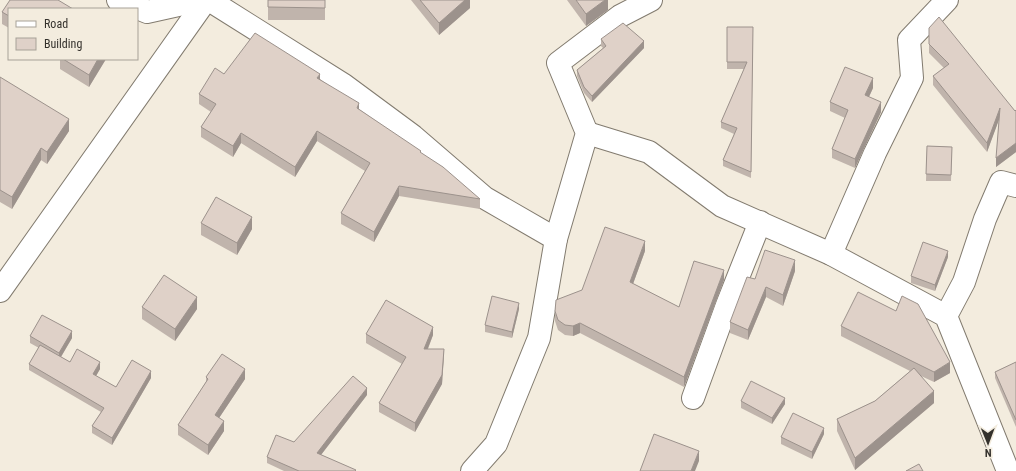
<svg xmlns="http://www.w3.org/2000/svg" width="1016" height="471" viewBox="0 0 1016 471" font-family="'Roboto Condensed',sans-serif">
<style>
.lines{fill:none;stroke-linecap:round;stroke-linejoin:round}
.street-casing{stroke:#827b6f;stroke-width:24}
.street{stroke:#fff;stroke-width:22}
.wall{fill:#c0b4ac}
.shaded-wall{fill:#9c928c}
.building{fill:#dfd1c8;stroke:#9c928c}
</style>
<rect width="100%" height="100%" fill="#f3ecde"/>
<g class="lines">
<defs>
<g id="street">
<polyline points="118,0 147,12 201,0"/>
<polyline points="209,0 344,85 413,136 485,198 556,239"/>
<polyline points="587,133 649,152 722,206 831,254 946,316 1008,471"/>
<polyline points="831,254 875,153 912,78 909,40 947,0"/>
<polyline points="0,291 206,0"/>
<polyline points="946,316 964,282 985,219 1001,182 1016,186"/>
<polyline points="693,398 727,305 760,222"/>
<polyline points="472,471 496,444 539,338 556,239 587,133 558,63 620,16 651,0"/>
</g>
</defs>
<use href="#street" class="street-casing"/>
<use href="#street" class="street"/>
</g>
<g class="wall">
<rect x="268" y="0" width="57" height="20"/>
<polygon points="411,0 470,0 470,8 439,35"/>
<polygon points="567,0 608,0 608,10 586,26"/>
<polygon points="9,9 9,28 2,24 2,12"/>
<polygon points="727,27 753,27 751,178 723,166 723,160 734,134 721,128 721,122 744,69 727,69"/>
<polygon points="929,28 1015,111 1016,110 1016,152 996,167 999,119 987,152 933,85 933,76 944,68 929,53"/>
<polygon points="601,39 644,48 592,102 584,93 577,76 577,70 603,48 601,46"/>
<polygon points="59,59 106,59 89,87 60,69 60,60"/>
<polygon points="224,74 320,79 359,109 421,153 480,199 480,209 399,196 374,242 341,224 341,213 365,171 317,141 295,177 241,143 233,157 201,137 201,127 211,112 199,104 199,94"/>
<polygon points="0,77 69,131 47,164 41,160 12,209 0,202"/>
<polygon points="873,88 869,97 881,112 855,168 832,158 832,149 845,118 830,111 830,102"/>
<polygon points="927,146 952,147 951,181 926,181"/>
<polygon points="201,223 252,229 237,255 201,235"/>
<polygon points="645,251 633,284 679,307 724,280 684,387 580,333 573,336 565,335 558,330 555,321 555,311 582,290"/>
<polygon points="948,257 935,291 911,283 911,276"/>
<polygon points="795,271 783,306 766,297 748,340 730,333 730,322 755,279"/>
<polygon points="142,307 197,309 175,341 142,319"/>
<polygon points="519,309 512,338 485,332 485,325"/>
<polygon points="841,326 950,373 934,382 921,376 934,403 855,470 837,431 837,419 875,401 910,371 841,336"/>
<polygon points="366,334 433,335 428,349 444,358 442,384 415,432 379,412 379,403 402,364 366,343"/>
<polygon points="30,336 72,338 61,357 70,362 100,369 96,376 116,387 151,378 112,445 92,433 92,426 101,412 29,370 29,364 39,348 30,343"/>
<polygon points="1016,362 1016,427 995,378 995,372"/>
<polygon points="206,377 245,379 219,418 224,431 208,455 178,435 178,425 206,382"/>
<polygon points="367,395 321,455 356,471 284,471 267,463 267,457 294,442"/>
<polygon points="741,401 785,404 772,424 741,408"/>
<polygon points="824,434 812,459 781,444 781,437"/>
</g>
<g class="shaded-wall">
<polygon points="465,0 470,0 470,8 439,35 439,23"/>
<polygon points="605,0 608,0 608,10 586,26 586,14"/>
<polygon points="644,41 644,48 592,102 592,96"/>
<polygon points="98,59 106,59 89,87 89,75"/>
<polygon points="320,74 320,85 317,78"/>
<polygon points="873,78 873,88 865,105 865,95"/>
<polygon points="881,102 881,112 855,168 855,159"/>
<polygon points="359,103 359,114 357,108"/>
<polygon points="1000,108 1000,117 987,152 987,143"/>
<polygon points="69,119 69,131 47,164 47,152"/>
<polygon points="317,131 317,141 295,177 295,167"/>
<polygon points="241,133 241,143 233,157 233,146"/>
<polygon points="1016,143 1016,152 996,167 996,158"/>
<polygon points="41,148 41,160 12,209 12,197"/>
<polygon points="399,186 399,196 374,242 374,232"/>
<polygon points="252,217 252,229 237,255 237,243"/>
<polygon points="645,241 645,251 630,292 630,282"/>
<polygon points="948,251 948,257 935,291 935,285"/>
<polygon points="795,260 795,271 783,306 783,295"/>
<polygon points="724,270 724,280 684,387 684,377"/>
<polygon points="766,287 766,297 748,340 748,330"/>
<polygon points="197,297 197,309 175,341 175,329"/>
<polygon points="519,303 519,309 512,338 512,332"/>
<polygon points="580,323 580,333 573,336 573,326"/>
<polygon points="433,327 433,335 424,358 424,349"/>
<polygon points="72,331 72,338 59,360 59,353"/>
<polygon points="444,349 442,384 415,432 415,423"/>
<polygon points="100,362 100,369 93,381 93,374"/>
<polygon points="950,362 950,373 934,382 934,372"/>
<polygon points="245,369 245,379 215,424 215,415"/>
<polygon points="151,371 151,378 112,445 112,438"/>
<polygon points="367,388 367,395 317,460 317,453"/>
<polygon points="934,391 934,403 855,470 855,458"/>
<polygon points="785,398 785,404 772,424 772,418"/>
<polygon points="224,421 224,431 208,455 208,445"/>
<polygon points="824,428 824,434 812,459 812,452"/>
<polygon points="699,451 699,461 695,471 691,471"/>
</g>
<g class="building">
<polygon points="10,0 58,0 73,9 9,9 9,16 2,12"/>
<polygon points="268,0 325,0 325,8 268,7"/>
<polygon points="420,0 465,0 439,23"/>
<polygon points="576,0 605,0 586,14"/>
<polygon points="939,17 1015,111 1016,110 1016,143 996,158 1000,108 987,143 933,76 949,64 929,44 929,28"/>
<polygon points="623,23 644,41 592,96 584,87 577,70 606,46 601,39"/>
<polygon points="727,27 753,27 751,172 723,160 737,128 721,122 747,62 727,62"/>
<polygon points="255,33 320,74 317,78 359,103 357,108 421,151 420,152 443,167 480,199 399,186 374,232 341,213 370,163 317,131 295,167 241,133 233,146 201,127 216,104 199,94 215,68 224,74"/>
<polygon points="63,59 98,59 89,75"/>
<polygon points="845,67 873,78 865,95 881,102 855,159 832,149 848,110 830,102"/>
<polygon points="0,77 69,119 47,152 41,148 12,197 0,190"/>
<polygon points="927,146 952,147 951,175 926,174"/>
<polygon points="216,197 252,217 237,243 201,223"/>
<polygon points="605,227 645,241 630,282 679,307 694,261 724,270 684,377 580,323 573,326 565,325 558,320 555,311 556,300 582,290"/>
<polygon points="923,242 948,251 935,285 911,276"/>
<polygon points="765,250 795,260 783,295 766,287 748,330 730,322 747,277 755,279"/>
<polygon points="164,275 197,297 175,329 142,307"/>
<polygon points="858,292 896,311 902,296 918,304 950,362 934,372 841,326"/>
<polygon points="492,296 519,303 512,332 485,325"/>
<polygon points="386,300 433,327 424,349 444,349 442,375 415,423 379,403 406,357 366,334"/>
<polygon points="42,315 72,331 59,353 30,336"/>
<polygon points="40,345 70,362 77,349 100,362 93,374 116,387 132,360 151,371 112,438 92,426 104,408 29,364"/>
<polygon points="222,354 245,369 215,415 224,421 208,445 178,425 208,379 206,377"/>
<polygon points="1016,362 1016,420 995,372"/>
<polygon points="914,368 934,391 855,458 837,419 875,401"/>
<polygon points="353,376 367,388 317,453 356,470 355,471 299,471 267,457 276,435 294,442"/>
<polygon points="751,381 785,398 772,418 741,401"/>
<polygon points="793,413 824,428 812,452 781,437"/>
<polygon points="654,434 699,451 691,471 640,471"/>
<polygon points="919,464 923,471 906,471"/>
</g>
<rect x="8" y="8" width="130" height="52" fill="#f3ecde" stroke="#a7a197"/>
<rect x="16" y="21" width="20" height="6" fill="#ffffff" stroke="#a7a197"/>
<text x="44" y="28" font-size="12" fill="#34312c">Road</text>
<rect x="16" y="38" width="20" height="12" fill="#dfd1c8" stroke="#a7a197"/>
<text x="44" y="48" font-size="12" fill="#34312c">Building</text>
<g transform="translate(988 443) rotate(179)" stroke="#f3ecde" stroke-width="3" paint-order="stroke">
<path d="M0-3L7 15L0 10L-7 15Z" fill="#34312c"/>
<text y="-6" font-size="11" font-weight="bold" text-anchor="middle" fill="#34312c">N</text>
</g>
</svg>
